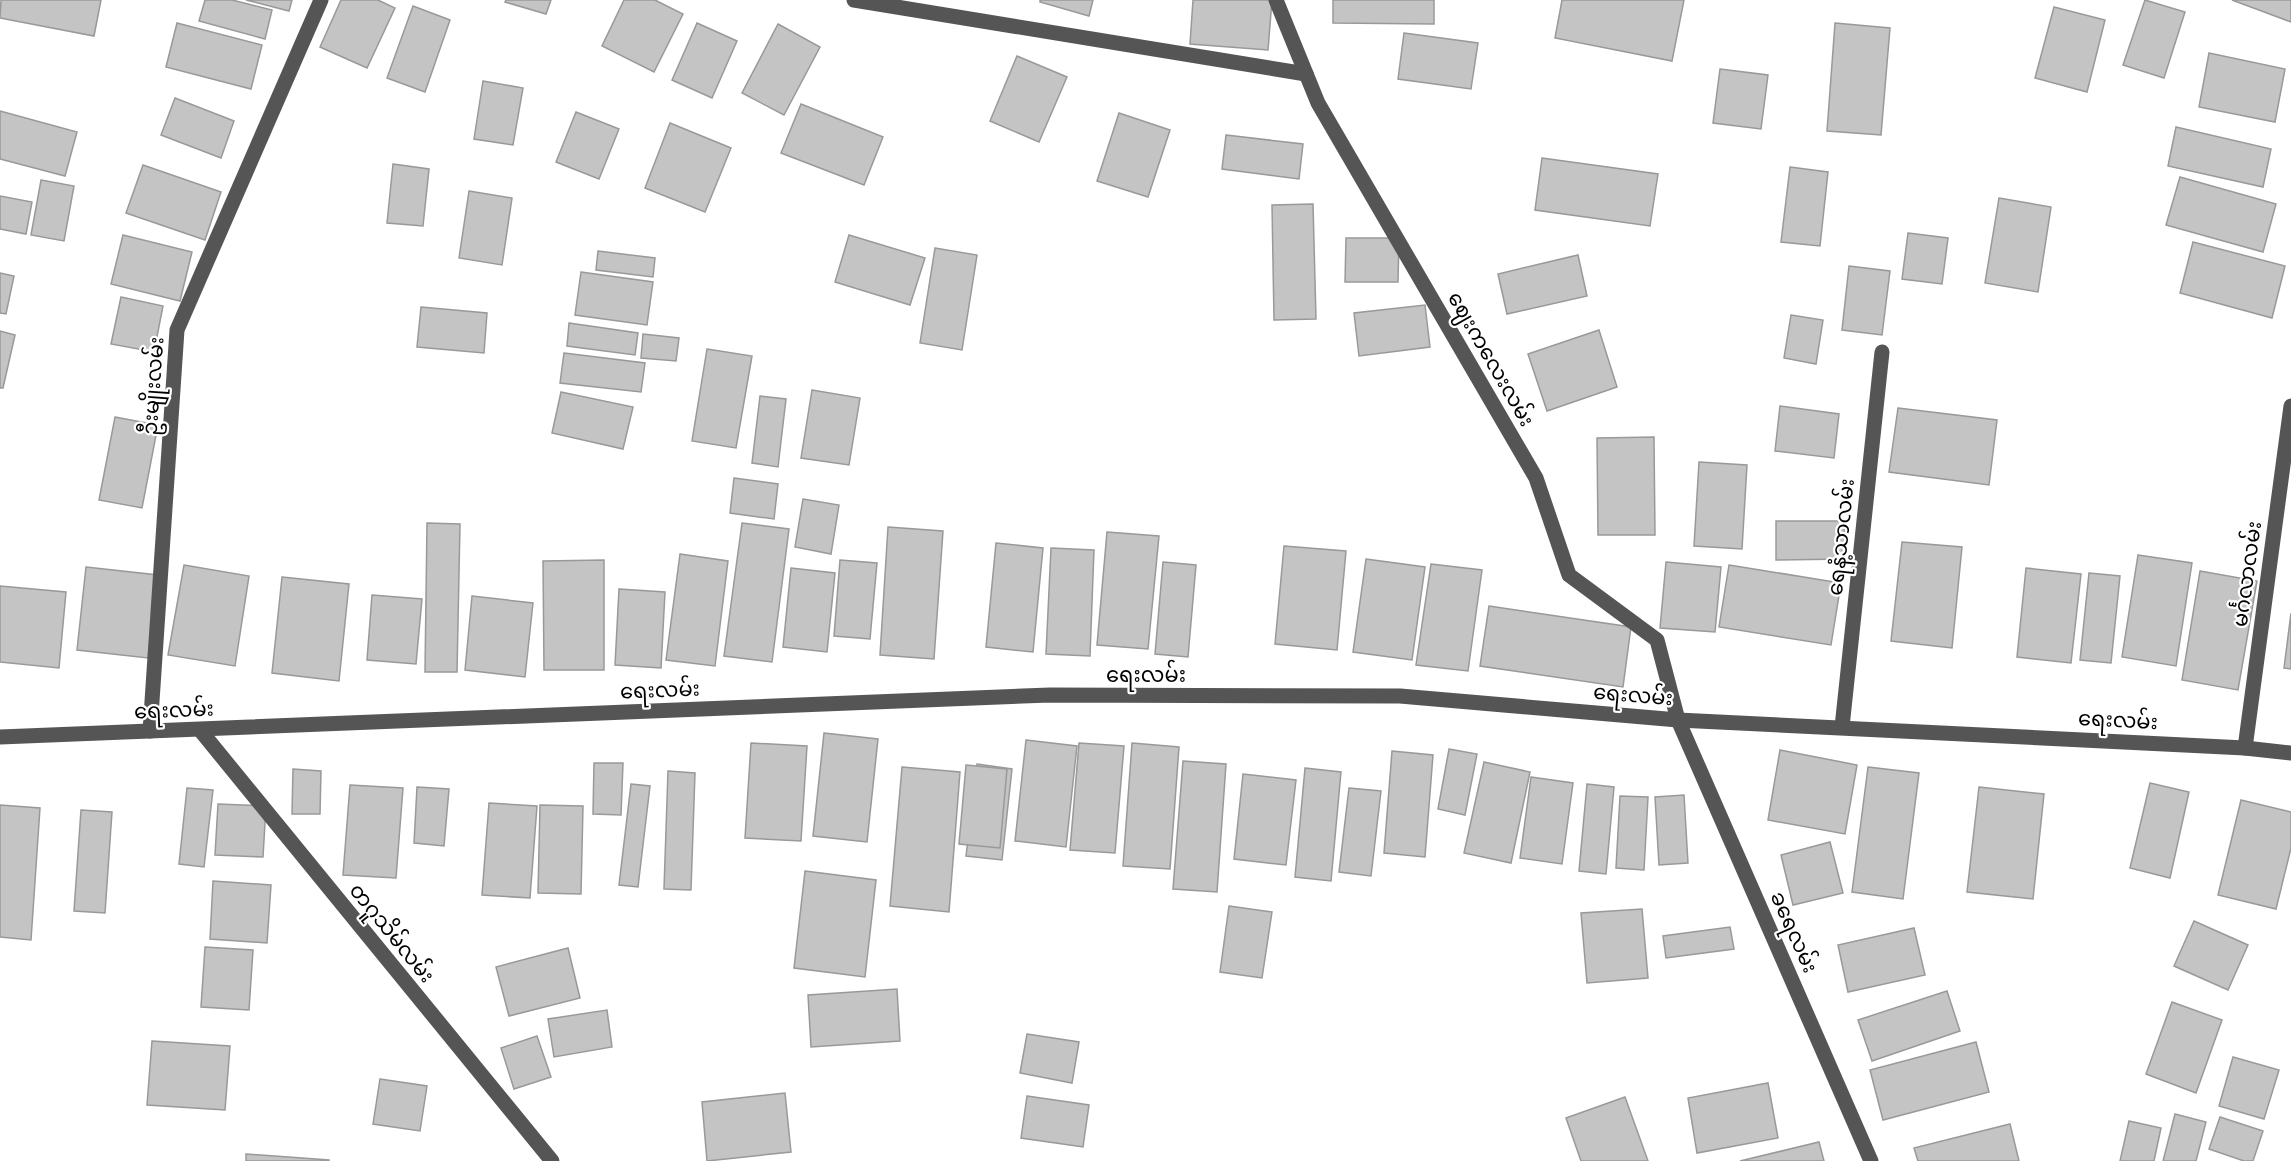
<svg xmlns="http://www.w3.org/2000/svg" width="2291" height="1161" viewBox="0 0 2291 1161" font-family="Karla,'Noto Sans Myanmar',sans-serif">
<style>
.building{fill:#c4c4c4;stroke:#999;stroke-width:1.5}
.lines{fill:none;stroke-linecap:round;stroke-linejoin:round}
.minor{stroke:#555;stroke-width:15}
.labels{text-anchor:middle;dominant-baseline:central;stroke-width:4.5;stroke-linejoin:round;paint-order:stroke}
.street-label{font-size:21px;fill:#000;stroke:#fff}
</style>
<rect width="100%" height="100%" fill="#fff"/>
<g class="building">
<polygon points="1,0 101,0 94,36 0,18"/>
<polygon points="205,0 232,0 272,10 265,39 199,21"/>
<polygon points="246,0 292,0 289,11"/>
<polygon points="341,0 378,0 395,8 367,68 320,47"/>
<polygon points="506,0 551,0 546,14 505,2"/>
<polygon points="624,0 655,0 683,14 654,72 602,46"/>
<polygon points="1040,0 1093,0 1089,16 1040,2"/>
<polygon points="1193,0 1272,0 1268,50 1190,44"/>
<polygon points="1333,0 1434,0 1434,24 1333,23"/>
<polygon points="1562,0 1684,0 1672,61 1555,38"/>
<polygon points="2145,0 2185,12 2164,78 2123,65"/>
<polygon points="2232,0 2291,0 2291,22"/>
<polygon points="413,6 450,20 425,92 387,78"/>
<polygon points="2054,7 2105,20 2087,92 2035,78"/>
<polygon points="177,23 262,45 251,89 166,67"/>
<polygon points="697,23 737,41 712,98 672,80"/>
<polygon points="1835,23 1890,28 1881,135 1827,131"/>
<polygon points="778,24 820,47 784,115 742,93"/>
<polygon points="1404,33 1478,43 1471,89 1398,79"/>
<polygon points="2209,53 2285,69 2275,122 2199,107"/>
<polygon points="1017,56 1067,77 1039,142 990,121"/>
<polygon points="1720,69 1768,75 1761,129 1713,123"/>
<polygon points="483,81 523,88 513,145 474,139"/>
<polygon points="175,98 234,121 221,158 161,135"/>
<polygon points="801,104 883,137 864,185 781,153"/>
<polygon points="0,111 77,132 65,176 0,159"/>
<polygon points="576,112 619,129 599,179 556,162"/>
<polygon points="1119,113 1170,130 1148,197 1097,181"/>
<polygon points="670,123 731,148 705,212 645,188"/>
<polygon points="2176,127 2271,149 2263,187 2168,166"/>
<polygon points="1226,135 1303,144 1299,179 1222,169"/>
<polygon points="1542,158 1658,174 1650,226 1535,210"/>
<polygon points="393,164 429,169 423,226 387,223"/>
<polygon points="143,165 221,192 205,240 126,213"/>
<polygon points="1790,167 1828,172 1820,246 1781,242"/>
<polygon points="2180,177 2276,204 2263,252 2166,225"/>
<polygon points="41,180 74,186 64,241 31,235"/>
<polygon points="469,191 512,198 502,265 459,258"/>
<polygon points="0,196 32,202 26,234 0,229"/>
<polygon points="1999,198 2051,207 2038,292 1985,283"/>
<polygon points="1313,204 1316,319 1274,320 1272,205"/>
<polygon points="1908,233 1948,238 1942,284 1902,279"/>
<polygon points="123,235 192,252 180,301 111,284"/>
<polygon points="849,235 925,258 910,305 835,282"/>
<polygon points="1346,238 1399,238 1398,282 1345,282"/>
<polygon points="2193,242 2285,266 2272,318 2180,293"/>
<polygon points="935,248 977,255 962,350 920,343"/>
<polygon points="598,251 655,258 653,277 596,270"/>
<polygon points="1578,255 1587,296 1507,314 1498,274"/>
<polygon points="1849,266 1890,271 1882,335 1842,330"/>
<polygon points="581,272 653,282 647,325 575,315"/>
<polygon points="0,273 14,276 6,314 0,313"/>
<polygon points="121,297 163,306 154,352 111,344"/>
<polygon points="1425,305 1430,347 1359,356 1354,313"/>
<polygon points="421,307 487,313 484,353 417,347"/>
<polygon points="1791,315 1823,320 1816,364 1784,358"/>
<polygon points="569,323 638,333 635,355 567,346"/>
<polygon points="1599,330 1617,387 1547,411 1528,354"/>
<polygon points="0,331 15,335 3,388 0,388"/>
<polygon points="643,334 679,338 676,361 641,358"/>
<polygon points="707,349 752,356 736,448 692,441"/>
<polygon points="564,353 645,363 641,392 560,383"/>
<polygon points="812,390 860,398 849,465 801,458"/>
<polygon points="561,392 633,407 623,449 552,433"/>
<polygon points="760,396 786,399 778,467 752,463"/>
<polygon points="1780,406 1839,414 1834,458 1775,451"/>
<polygon points="1898,408 1997,420 1989,485 1889,472"/>
<polygon points="115,417 158,425 142,508 99,500"/>
<polygon points="1654,437 1655,535 1598,535 1597,438"/>
<polygon points="1699,462 1747,465 1742,549 1694,546"/>
<polygon points="734,478 778,484 774,519 730,513"/>
<polygon points="803,499 839,505 831,554 795,547"/>
<polygon points="1776,521 1844,521 1845,559 1776,560"/>
<polygon points="427,523 460,524 457,672 425,672"/>
<polygon points="742,523 789,529 772,662 724,656"/>
<polygon points="888,527 943,531 934,659 880,655"/>
<polygon points="1107,532 1159,536 1148,649 1097,645"/>
<polygon points="1902,542 1962,547 1952,648 1891,641"/>
<polygon points="996,543 1043,548 1033,652 986,647"/>
<polygon points="1284,546 1346,551 1337,650 1275,644"/>
<polygon points="1051,548 1094,550 1090,656 1046,654"/>
<polygon points="680,554 728,561 715,666 666,660"/>
<polygon points="2138,555 2192,563 2176,666 2122,657"/>
<polygon points="1366,559 1425,567 1412,660 1353,652"/>
<polygon points="604,560 604,670 544,670 543,561"/>
<polygon points="840,560 877,563 870,639 834,636"/>
<polygon points="1163,562 1196,565 1188,657 1155,654"/>
<polygon points="1666,562 1721,567 1715,632 1660,628"/>
<polygon points="1431,564 1482,570 1468,671 1416,665"/>
<polygon points="184,565 249,576 235,666 168,655"/>
<polygon points="1729,565 1841,583 1831,645 1719,627"/>
<polygon points="86,567 158,575 148,658 77,650"/>
<polygon points="791,568 835,573 827,652 783,647"/>
<polygon points="2026,568 2081,574 2071,663 2017,657"/>
<polygon points="2200,571 2257,581 2238,690 2182,680"/>
<polygon points="2089,573 2120,576 2111,663 2080,660"/>
<polygon points="282,577 349,584 339,681 272,673"/>
<polygon points="0,586 66,592 59,668 0,662"/>
<polygon points="619,589 665,592 661,668 615,665"/>
<polygon points="372,595 422,599 416,664 367,660"/>
<polygon points="472,596 533,603 525,677 465,670"/>
<polygon points="1489,606 1631,627 1623,687 1480,666"/>
<polygon points="2291,613 2291,669 2284,668"/>
<polygon points="824,733 878,739 867,842 813,836"/>
<polygon points="1026,740 1077,746 1066,847 1015,841"/>
<polygon points="751,743 807,746 801,841 745,838"/>
<polygon points="1079,743 1124,746 1115,853 1070,850"/>
<polygon points="1132,743 1179,747 1170,869 1123,866"/>
<polygon points="1449,749 1477,754 1465,815 1438,809"/>
<polygon points="1780,750 1857,765 1845,834 1768,820"/>
<polygon points="1392,751 1433,755 1425,857 1384,853"/>
<polygon points="1183,761 1226,764 1217,892 1173,889"/>
<polygon points="1484,762 1530,772 1511,863 1464,853"/>
<polygon points="594,763 623,763 621,815 593,814"/>
<polygon points="977,764 1012,769 1002,860 966,856"/>
<polygon points="966,765 1007,769 1000,848 959,844"/>
<polygon points="902,767 960,772 949,912 890,906"/>
<polygon points="1868,767 1919,773 1903,899 1852,892"/>
<polygon points="1305,768 1341,772 1331,881 1295,877"/>
<polygon points="293,769 321,771 320,814 292,814"/>
<polygon points="668,771 695,773 691,890 664,889"/>
<polygon points="1243,774 1296,780 1286,865 1234,859"/>
<polygon points="1531,777 1573,783 1562,864 1520,858"/>
<polygon points="2150,783 2189,792 2170,878 2130,868"/>
<polygon points="631,784 650,786 638,887 619,885"/>
<polygon points="1587,784 1614,787 1606,874 1579,871"/>
<polygon points="350,785 403,788 396,878 343,875"/>
<polygon points="417,787 449,789 444,846 414,843"/>
<polygon points="1979,787 2044,794 2033,899 1967,892"/>
<polygon points="187,788 213,790 204,867 179,864"/>
<polygon points="1349,788 1381,791 1371,876 1339,872"/>
<polygon points="1684,795 1688,863 1659,865 1655,797"/>
<polygon points="1620,796 1648,797 1644,870 1616,868"/>
<polygon points="2241,800 2291,812 2291,848 2276,909 2218,895"/>
<polygon points="489,803 537,806 530,898 482,895"/>
<polygon points="218,804 266,806 263,857 215,855"/>
<polygon points="0,805 40,808 31,940 0,937"/>
<polygon points="540,805 583,806 581,894 538,893"/>
<polygon points="81,810 112,812 105,913 74,911"/>
<polygon points="1830,842 1843,893 1793,905 1781,855"/>
<polygon points="805,871 876,880 865,977 794,968"/>
<polygon points="213,881 271,885 267,943 210,939"/>
<polygon points="1229,906 1272,912 1262,978 1220,972"/>
<polygon points="1642,909 1648,978 1587,983 1581,913"/>
<polygon points="2194,921 2248,945 2228,990 2174,966"/>
<polygon points="1730,927 1734,949 1666,958 1663,936"/>
<polygon points="1914,928 1925,975 1848,992 1838,945"/>
<polygon points="205,947 253,950 249,1010 201,1007"/>
<polygon points="568,948 580,998 509,1016 496,967"/>
<polygon points="897,989 900,1041 811,1047 808,995"/>
<polygon points="1947,991 1960,1031 1872,1061 1858,1020"/>
<polygon points="2172,1002 2222,1020 2196,1093 2146,1074"/>
<polygon points="607,1010 612,1047 554,1057 548,1019"/>
<polygon points="1027,1034 1079,1042 1072,1083 1020,1073"/>
<polygon points="537,1036 551,1077 514,1089 501,1048"/>
<polygon points="152,1041 230,1046 225,1110 147,1105"/>
<polygon points="1976,1042 1989,1092 1883,1120 1870,1070"/>
<polygon points="2233,1057 2279,1070 2264,1119 2219,1106"/>
<polygon points="380,1079 427,1086 420,1131 373,1124"/>
<polygon points="1768,1083 1778,1138 1697,1153 1688,1098"/>
<polygon points="785,1093 791,1152 707,1161 702,1102"/>
<polygon points="1027,1096 1089,1105 1083,1147 1021,1138"/>
<polygon points="1625,1097 1648,1161 1581,1161 1566,1118"/>
<polygon points="2175,1114 2206,1122 2196,1161 2163,1161"/>
<polygon points="2220,1117 2263,1131 2253,1161 2244,1161 2209,1149"/>
<polygon points="2129,1121 2161,1128 2154,1161 2120,1161"/>
<polygon points="2010,1124 2019,1161 1918,1161 1914,1148"/>
<polygon points="1819,1142 1824,1161 1740,1161"/>
<polygon points="246,1154 329,1160 329,1161 246,1161"/>
</g>
<g class="lines">
<g class="minor">
<polyline points="854,0 1306,74"/>
<polyline points="1276,0 1318,103 1536,478 1569,575 1657,640 1678,720 1871,1161"/>
<polyline points="1842,727 1882,352"/>
<polyline points="200,730 552,1161"/>
<polyline points="150,731 177,330 321,0"/>
<polyline points="0,737 1050,695 1400,696 1678,720 2245,748 2291,753"/>
<polyline points="2245,748 2291,406"/>
</g>
</g>
<g class="labels">
<g class="street-label">
<text transform="translate(1491 359) rotate(60)">ဈေးကလေးလမ်း</text>
<text transform="translate(153 386) rotate(-86)">ဦးမျိုးလမ်း</text>
<text transform="translate(1841 537) rotate(-84)">ရေနံ့သာလမ်း</text>
<text transform="translate(2247 574) rotate(-82)">မင်္ဂလာလမ်း</text>
<text x="1146" y="675">ရေးလမ်း</text>
<text transform="translate(660 690) rotate(-2)">ရေးလမ်း</text>
<text transform="translate(1633 695) rotate(5)">ရေးလမ်း</text>
<text transform="translate(174 710) rotate(-2)">ရေးလမ်း</text>
<text transform="translate(2118 720) rotate(3)">ရေးလမ်း</text>
<text transform="translate(1794 932) rotate(66)">ခရေလမ်း</text>
<text transform="translate(392 933) rotate(51)">တဂူသိမ်လမ်း</text>
</g>
</g>
</svg>
